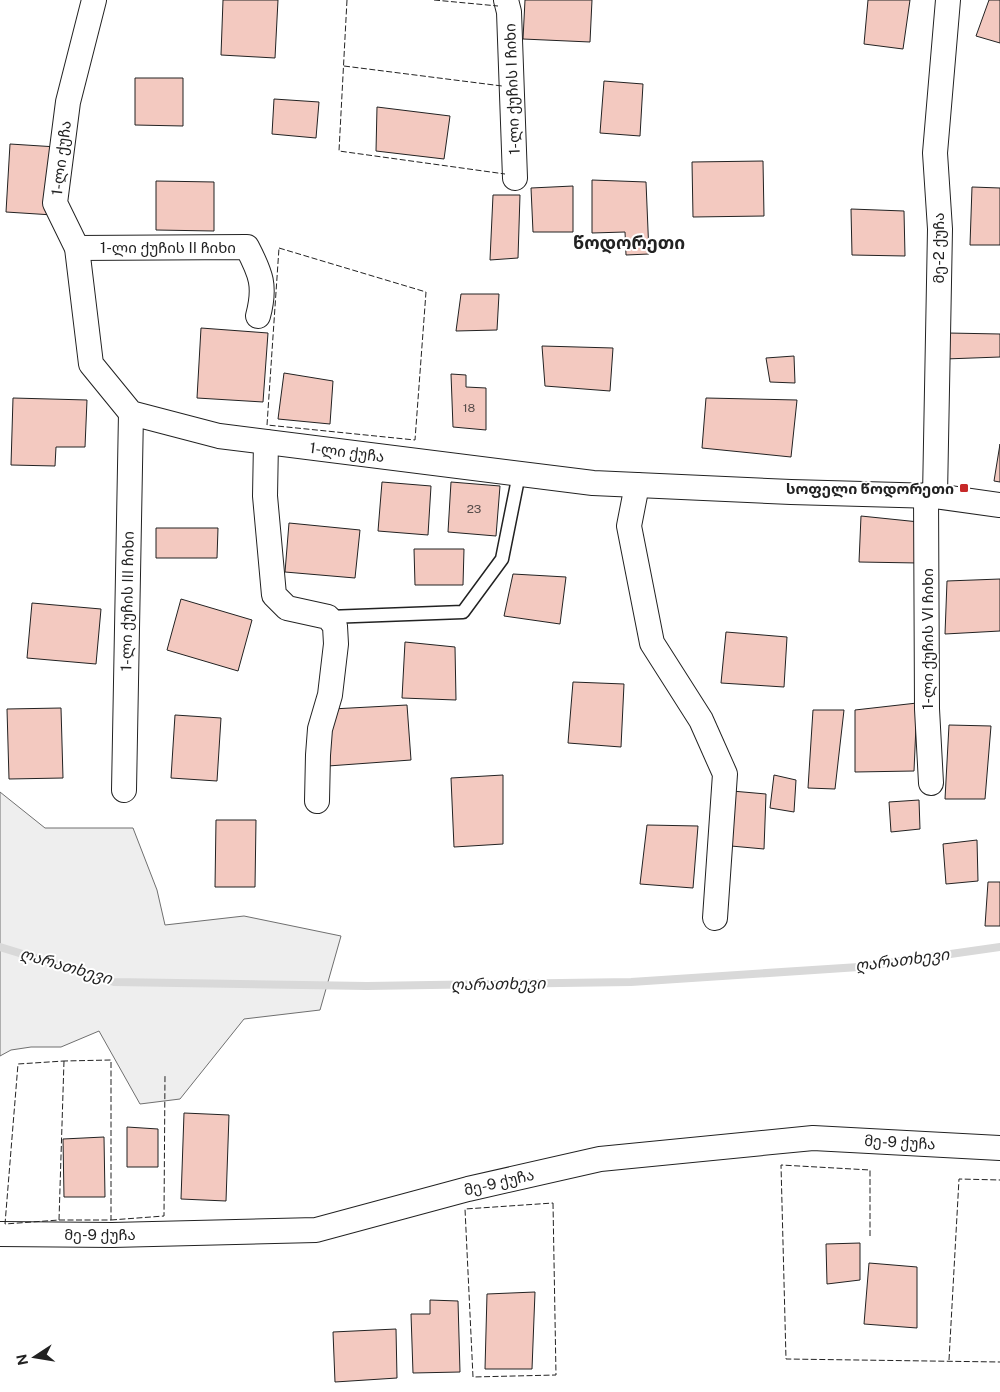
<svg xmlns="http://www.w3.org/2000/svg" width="1000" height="1392" viewBox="0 0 1000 1392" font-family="'Public Sans','Noto Sans Georgian',sans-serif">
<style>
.green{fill:#eee;stroke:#6f6f6f}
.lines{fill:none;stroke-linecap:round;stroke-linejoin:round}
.stream{stroke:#d9d9d9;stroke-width:8}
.building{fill:#f3c9c0;stroke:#222}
.lane-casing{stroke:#222;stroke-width:15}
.street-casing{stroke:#222;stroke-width:26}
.lane{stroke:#fff;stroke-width:12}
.street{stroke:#fff;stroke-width:24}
.fence{stroke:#222;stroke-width:1;stroke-dasharray:6 2.5;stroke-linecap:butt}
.poi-dot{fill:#c62828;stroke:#fff;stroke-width:2}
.labels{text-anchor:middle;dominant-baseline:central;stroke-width:4;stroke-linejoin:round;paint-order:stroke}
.number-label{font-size:12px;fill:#564c4a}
.street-label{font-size:15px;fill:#222;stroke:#fff}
.poi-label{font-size:15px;font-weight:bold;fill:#222;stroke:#fff;text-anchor:end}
.water-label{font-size:16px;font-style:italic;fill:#222;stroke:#fff}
.quarter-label{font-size:18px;font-weight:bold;fill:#222;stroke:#fff}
</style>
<rect width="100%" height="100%" fill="#fff"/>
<polygon class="green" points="0,792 45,828 133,828 157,890 165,925 244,916 341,936 320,1010 244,1019 180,1099 140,1104 99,1031 61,1047 31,1047 11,1050 0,1056"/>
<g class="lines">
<polyline class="stream" points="0,947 114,982 367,986 631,982 859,967 1000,947"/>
</g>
<g class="building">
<polygon points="223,0 278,0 275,58 221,55"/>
<polygon points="525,0 592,0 590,42 523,39"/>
<polygon points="868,0 910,0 903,49 864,44"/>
<polygon points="989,0 1000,0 1000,43 976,36"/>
<polygon points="135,78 183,78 183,126 135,125"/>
<polygon points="604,81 643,84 640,136 600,133"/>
<polygon points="274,99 319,102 316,138 272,134"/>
<polygon points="377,107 450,116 444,159 376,151"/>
<polygon points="10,144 57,147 53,215 6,212"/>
<polygon points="763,161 764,216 693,217 692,162"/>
<polygon points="592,180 646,182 649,254 626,255 625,232 592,233"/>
<polygon points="156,181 214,182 214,231 156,230"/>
<polygon points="573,186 573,232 533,232 531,188"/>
<polygon points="972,187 1000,188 1000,245 970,245"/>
<polygon points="493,195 520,195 518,258 490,260"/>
<polygon points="851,209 904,211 905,256 852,255"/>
<polygon points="461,294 499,294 497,330 456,331"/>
<polygon points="201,328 268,333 263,402 197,398"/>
<polygon points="948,333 1000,334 1000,357 945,359"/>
<polygon points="542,346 613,348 610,391 545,386"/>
<polygon points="794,356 795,383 770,382 766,358"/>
<polygon points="284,373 333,381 330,424 278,419"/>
<polygon points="451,374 466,375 466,387 486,388 486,430 453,427"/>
<polygon points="13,398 87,400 85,447 56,447 55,466 11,465"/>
<polygon points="706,398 797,400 791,457 702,448"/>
<polygon points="1000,444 1000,482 994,481"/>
<polygon points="382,482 431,486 428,535 378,531"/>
<polygon points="451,482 500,486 496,536 448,532"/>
<polygon points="861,516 919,522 918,563 859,562"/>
<polygon points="289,523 360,530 355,578 285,572"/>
<polygon points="156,528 218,528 217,558 156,558"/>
<polygon points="414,549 464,549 463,585 415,585"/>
<polygon points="513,574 566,577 560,624 504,616"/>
<polygon points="1000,579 1000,631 945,634 947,581"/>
<polygon points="181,599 252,620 238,671 167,650"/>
<polygon points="32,603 101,609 96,664 27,658"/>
<polygon points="726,632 787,637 784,687 721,683"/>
<polygon points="405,642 455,647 456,700 402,698"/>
<polygon points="573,682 624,684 621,747 568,743"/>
<polygon points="917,703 914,771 855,772 855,710"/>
<polygon points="407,705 411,760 328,766 332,709"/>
<polygon points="61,708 63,778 9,779 7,709"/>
<polygon points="813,710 844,710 835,789 808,788"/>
<polygon points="175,715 221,718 217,781 171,778"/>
<polygon points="949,725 991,726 985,799 945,799"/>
<polygon points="503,775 503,844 454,847 451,778"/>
<polygon points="774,775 796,780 794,812 770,808"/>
<polygon points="732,791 766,794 764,849 731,846"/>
<polygon points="919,800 920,829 891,832 889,802"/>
<polygon points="216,820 256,820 255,887 215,887"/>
<polygon points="647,825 698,826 693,888 640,884"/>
<polygon points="977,840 978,881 946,884 943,844"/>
<polygon points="988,882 1000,882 1000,926 985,926"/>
<polygon points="184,1113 229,1115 226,1201 181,1199"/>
<polygon points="127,1127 158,1129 158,1167 127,1167"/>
<polygon points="104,1137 105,1197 64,1197 63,1139"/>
<polygon points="860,1243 860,1280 827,1284 826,1244"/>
<polygon points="869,1263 917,1267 917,1328 864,1324"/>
<polygon points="535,1292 532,1369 485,1369 487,1294"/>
<polygon points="430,1300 458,1301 460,1372 413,1373 411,1314 430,1314"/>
<polygon points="396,1329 397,1378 335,1382 333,1332"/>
</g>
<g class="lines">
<defs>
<polyline id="lane" points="328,617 463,612 502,559 519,474"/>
<g id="street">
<polyline points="94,0 68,102 55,203 77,248 91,364 131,413 219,436 593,483 791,492 935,496 1000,505"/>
<polyline points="506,0 509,12 515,178"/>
<path d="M77,248l170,-1c14,27 19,39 11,69"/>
<polyline points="266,442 265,496 274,595 287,608 328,617 335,626 336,644 330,695 320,729 318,755 317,801"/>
<polyline points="637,485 629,526 652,643 701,720 725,774 715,918"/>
<polyline points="926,495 927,709 931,783"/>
<polyline points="935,496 940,229 935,153 948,0"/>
<polyline points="124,790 131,413"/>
<polyline points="0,1234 112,1235 316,1230 468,1189 600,1159 813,1138 1000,1148"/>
</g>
</defs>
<use href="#lane" class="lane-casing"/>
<use href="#street" class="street-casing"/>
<use href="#lane" class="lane"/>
<use href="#street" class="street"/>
<g class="fence">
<polyline points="347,0 339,151 505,174"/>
<polyline points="434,0 498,6"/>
<polyline points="344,66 502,86"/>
<polygon points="279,248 426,292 415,440 267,425"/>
<polygon points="64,1061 59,1220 5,1224 18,1064"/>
<polygon points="553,1203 556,1375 473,1377 465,1209"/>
<polyline points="59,1220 111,1220 111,1060 64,1061"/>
<polyline points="111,1220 164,1216 165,1074"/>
<polyline points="870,1236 870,1170 781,1165 786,1359 1000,1362"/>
<polyline points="949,1360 959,1179 1000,1180"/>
</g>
</g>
<rect class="poi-dot" x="959" y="483" width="10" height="10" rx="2.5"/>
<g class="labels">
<g class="number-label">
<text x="469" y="408">18</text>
<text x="474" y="509">23</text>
</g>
<g class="street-label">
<text transform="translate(512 89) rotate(-92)">1-ლი ქუჩის I ჩიხი</text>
<text transform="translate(61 158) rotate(-83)">1-ლი ქუჩა</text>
<text x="168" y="247">1-ლი ქუჩის II ჩიხი</text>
<text transform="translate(938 248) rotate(-90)">მე-2 ქუჩა</text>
<text transform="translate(347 452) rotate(7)">1-ლი ქუჩა</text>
<text transform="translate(127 601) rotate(-89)">1-ლი ქუჩის III ჩიხი</text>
<text transform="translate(927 639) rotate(-90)">1-ლი ქუჩის VI ჩიხი</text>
<text transform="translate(900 1142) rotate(3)">მე-9 ქუჩა</text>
<text transform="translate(499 1182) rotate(-13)">მე-9 ქუჩა</text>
<text x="100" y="1234">მე-9 ქუჩა</text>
</g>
<g class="poi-label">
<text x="954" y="488">სოფელი წოდორეთი</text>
</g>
<g class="water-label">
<text transform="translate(902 960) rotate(-7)">ღარათხევი</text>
<text transform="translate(66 966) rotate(16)">ღარათხევი</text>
<text transform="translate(498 984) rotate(-1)">ღარათხევი</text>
</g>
<g class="quarter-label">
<text x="629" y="242">წოდორეთი</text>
</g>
</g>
<g transform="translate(35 1357) rotate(258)" stroke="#ffffff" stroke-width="4" paint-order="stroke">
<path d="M0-4L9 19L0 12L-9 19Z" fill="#222222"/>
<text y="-8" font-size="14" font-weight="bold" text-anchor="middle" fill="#222222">N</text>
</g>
</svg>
